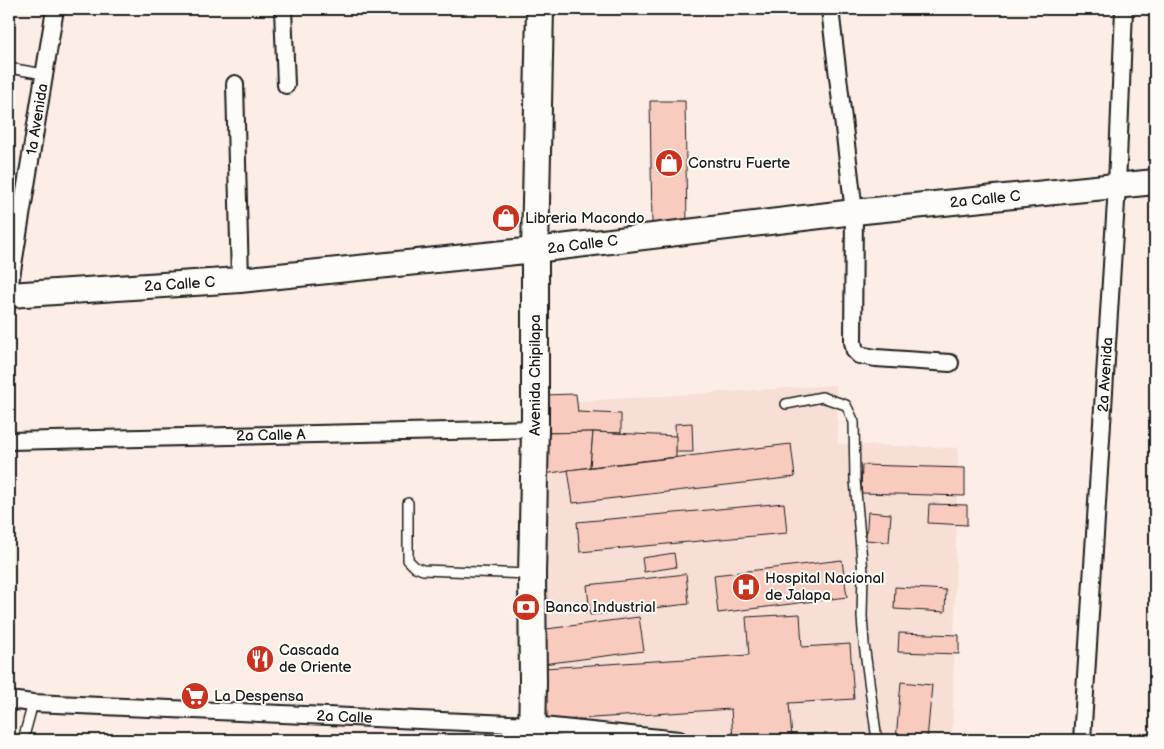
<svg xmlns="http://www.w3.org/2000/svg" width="1164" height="749" viewBox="0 0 1164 749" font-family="'Balsamiq Sans',sans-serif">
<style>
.built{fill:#f7dfd6}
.building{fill:#f9cbbe;stroke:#1c1c1c}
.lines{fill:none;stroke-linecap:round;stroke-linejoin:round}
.lane-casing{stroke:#1c1c1c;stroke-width:12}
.street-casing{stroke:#1c1c1c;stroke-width:20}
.secondary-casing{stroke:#1c1c1c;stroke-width:28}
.primary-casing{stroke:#1c1c1c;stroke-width:30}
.lane{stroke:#fdfcf7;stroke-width:9}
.street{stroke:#fdfcf7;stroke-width:16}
.secondary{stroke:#fdfcf7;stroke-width:24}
.primary{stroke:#fdfcf7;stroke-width:26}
.labels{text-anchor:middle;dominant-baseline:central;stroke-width:4;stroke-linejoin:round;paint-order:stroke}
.street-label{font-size:15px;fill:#1c1c1c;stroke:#fdfcf7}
.poi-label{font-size:15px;fill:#1c1c1c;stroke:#fdfcf7;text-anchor:start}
</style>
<rect width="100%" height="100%" fill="#fcede6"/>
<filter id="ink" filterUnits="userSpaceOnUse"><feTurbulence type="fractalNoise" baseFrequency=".02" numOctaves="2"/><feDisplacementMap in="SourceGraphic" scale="10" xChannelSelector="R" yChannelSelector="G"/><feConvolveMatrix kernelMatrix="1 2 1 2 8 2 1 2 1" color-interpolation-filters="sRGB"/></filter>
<g filter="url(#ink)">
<polygon class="built" points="836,385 838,444 958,448 952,740 700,740 538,726 535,404"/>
<g class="building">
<polygon points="650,101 685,101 687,225 652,225"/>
<polygon points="576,394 578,412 621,414 621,433 593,432 544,433 543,395"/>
<polygon points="692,423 693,452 676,452 675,424"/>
<polygon points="593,432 590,467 544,474 544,433"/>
<polygon points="593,432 676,436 676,457 590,467"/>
<polygon points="791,444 795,477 573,503 568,470"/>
<polygon points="862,465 965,468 965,496 861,493"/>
<polygon points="784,503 787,533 580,552 577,522"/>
<polygon points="929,504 967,505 967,525 928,523"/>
<polygon points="868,512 891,514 889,542 866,540"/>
<polygon points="674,553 676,567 644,572 642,558"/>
<polygon points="842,560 847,597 718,613 714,575"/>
<polygon points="686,574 689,604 590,615 587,585"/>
<polygon points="895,587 946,590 945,612 894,609"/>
<polygon points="800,614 802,647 850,644 854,699 789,703 792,738 755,740 733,740 731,709 547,721 544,668 749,655 746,617"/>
<polygon points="639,617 644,651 543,664 539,630"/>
<polygon points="899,633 959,635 959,654 898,652"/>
<polygon points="901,682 932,685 927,740 896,740"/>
</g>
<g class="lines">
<defs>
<g id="lane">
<polyline points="9,68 44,74"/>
<polyline points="786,404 822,397 846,405 854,422 855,480 863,572 862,616 864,644 877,740"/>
<polyline points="408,503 408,560 415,567 423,570 529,574"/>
<polyline points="23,740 33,703"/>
</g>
<g id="street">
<polyline points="283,9 286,85"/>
<polyline points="830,9 854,212 853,342 855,351 859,355 876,358 950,363"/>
<polyline points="235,84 240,280"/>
<path id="s1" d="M9,289l46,-280"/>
<path id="s2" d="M9,441l526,-12"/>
<path id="s3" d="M9,700l24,3 500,22 146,15"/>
<path id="s4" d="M1082,740l35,-554 7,-177"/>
</g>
<g id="secondary">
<path id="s5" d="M9,295l231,-15 295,-30 319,-38 301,-30"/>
</g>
<g id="primary">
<path id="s6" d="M532,740l1,-58 -1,-108 3,-145v-179l5,-241"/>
</g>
</defs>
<use href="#lane" class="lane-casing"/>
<use href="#street" class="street-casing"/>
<use href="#secondary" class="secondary-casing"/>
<use href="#primary" class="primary-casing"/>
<use href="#lane" class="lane"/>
<use href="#street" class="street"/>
<use href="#secondary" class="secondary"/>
<use href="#primary" class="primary"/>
</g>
</g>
<defs>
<symbol id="shop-disc" viewBox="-11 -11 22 22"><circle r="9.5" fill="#c8321e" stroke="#fdfcf7"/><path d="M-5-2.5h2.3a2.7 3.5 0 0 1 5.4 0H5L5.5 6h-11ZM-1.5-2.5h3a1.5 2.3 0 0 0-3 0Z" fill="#fff"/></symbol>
<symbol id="hospital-disc" viewBox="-11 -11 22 22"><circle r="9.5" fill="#c8321e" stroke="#fdfcf7"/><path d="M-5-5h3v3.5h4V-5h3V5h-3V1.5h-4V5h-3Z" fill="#fff"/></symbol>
<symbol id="bank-disc" viewBox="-11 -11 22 22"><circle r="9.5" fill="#c8321e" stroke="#fdfcf7"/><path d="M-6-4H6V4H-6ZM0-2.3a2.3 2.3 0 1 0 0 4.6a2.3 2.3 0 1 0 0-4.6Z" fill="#fff"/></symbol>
<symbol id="restaurant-disc" viewBox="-11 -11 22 22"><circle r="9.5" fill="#c8321e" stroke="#fdfcf7"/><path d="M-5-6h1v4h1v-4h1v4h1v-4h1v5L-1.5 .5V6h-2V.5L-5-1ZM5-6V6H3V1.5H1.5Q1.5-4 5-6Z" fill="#fff"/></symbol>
<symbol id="supermarket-disc" viewBox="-11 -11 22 22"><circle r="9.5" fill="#c8321e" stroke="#fdfcf7"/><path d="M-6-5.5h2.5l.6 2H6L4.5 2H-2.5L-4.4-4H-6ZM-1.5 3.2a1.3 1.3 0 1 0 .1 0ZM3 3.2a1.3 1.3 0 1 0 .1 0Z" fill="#fff"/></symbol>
</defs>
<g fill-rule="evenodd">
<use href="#shop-disc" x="653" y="147" width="32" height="32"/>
<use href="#shop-disc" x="490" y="202" width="32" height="32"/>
<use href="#hospital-disc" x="730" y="571" width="32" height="32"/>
<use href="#bank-disc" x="510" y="591" width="32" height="32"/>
<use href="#restaurant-disc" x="244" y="643" width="32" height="32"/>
<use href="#supermarket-disc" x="179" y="680" width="32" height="32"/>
</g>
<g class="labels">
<g class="street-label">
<text stroke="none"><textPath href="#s1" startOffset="172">1a Avenida</textPath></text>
<text stroke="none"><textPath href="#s5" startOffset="981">2a Calle C</textPath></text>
<text stroke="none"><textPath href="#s5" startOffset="576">2a Calle C</textPath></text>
<text stroke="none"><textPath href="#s5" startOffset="171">2a Calle C</textPath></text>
<text stroke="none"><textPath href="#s6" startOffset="365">Avenida Chipilapa</textPath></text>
<text stroke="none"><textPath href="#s4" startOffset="366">2a Avenida</textPath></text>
<text stroke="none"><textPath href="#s2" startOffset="262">2a Calle A</textPath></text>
<text stroke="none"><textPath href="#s3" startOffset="336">2a Calle</textPath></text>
</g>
<g class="poi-label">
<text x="688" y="163">Constru Fuerte</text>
<text x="525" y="218">Libreria Macondo</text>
<text x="765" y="578">Hospital Nacional<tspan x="765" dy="17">de Jalapa</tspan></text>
<text x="545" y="607">Banco Industrial</text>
<text x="279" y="650">Cascada<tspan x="279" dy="17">de Oriente</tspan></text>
<text x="214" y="696">La Despensa</text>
</g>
</g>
<rect width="1164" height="749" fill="none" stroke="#fdfcf7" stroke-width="30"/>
<rect x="15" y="15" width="1134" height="719" fill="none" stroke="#1c1c1c" stroke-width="2" filter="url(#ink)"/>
</svg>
